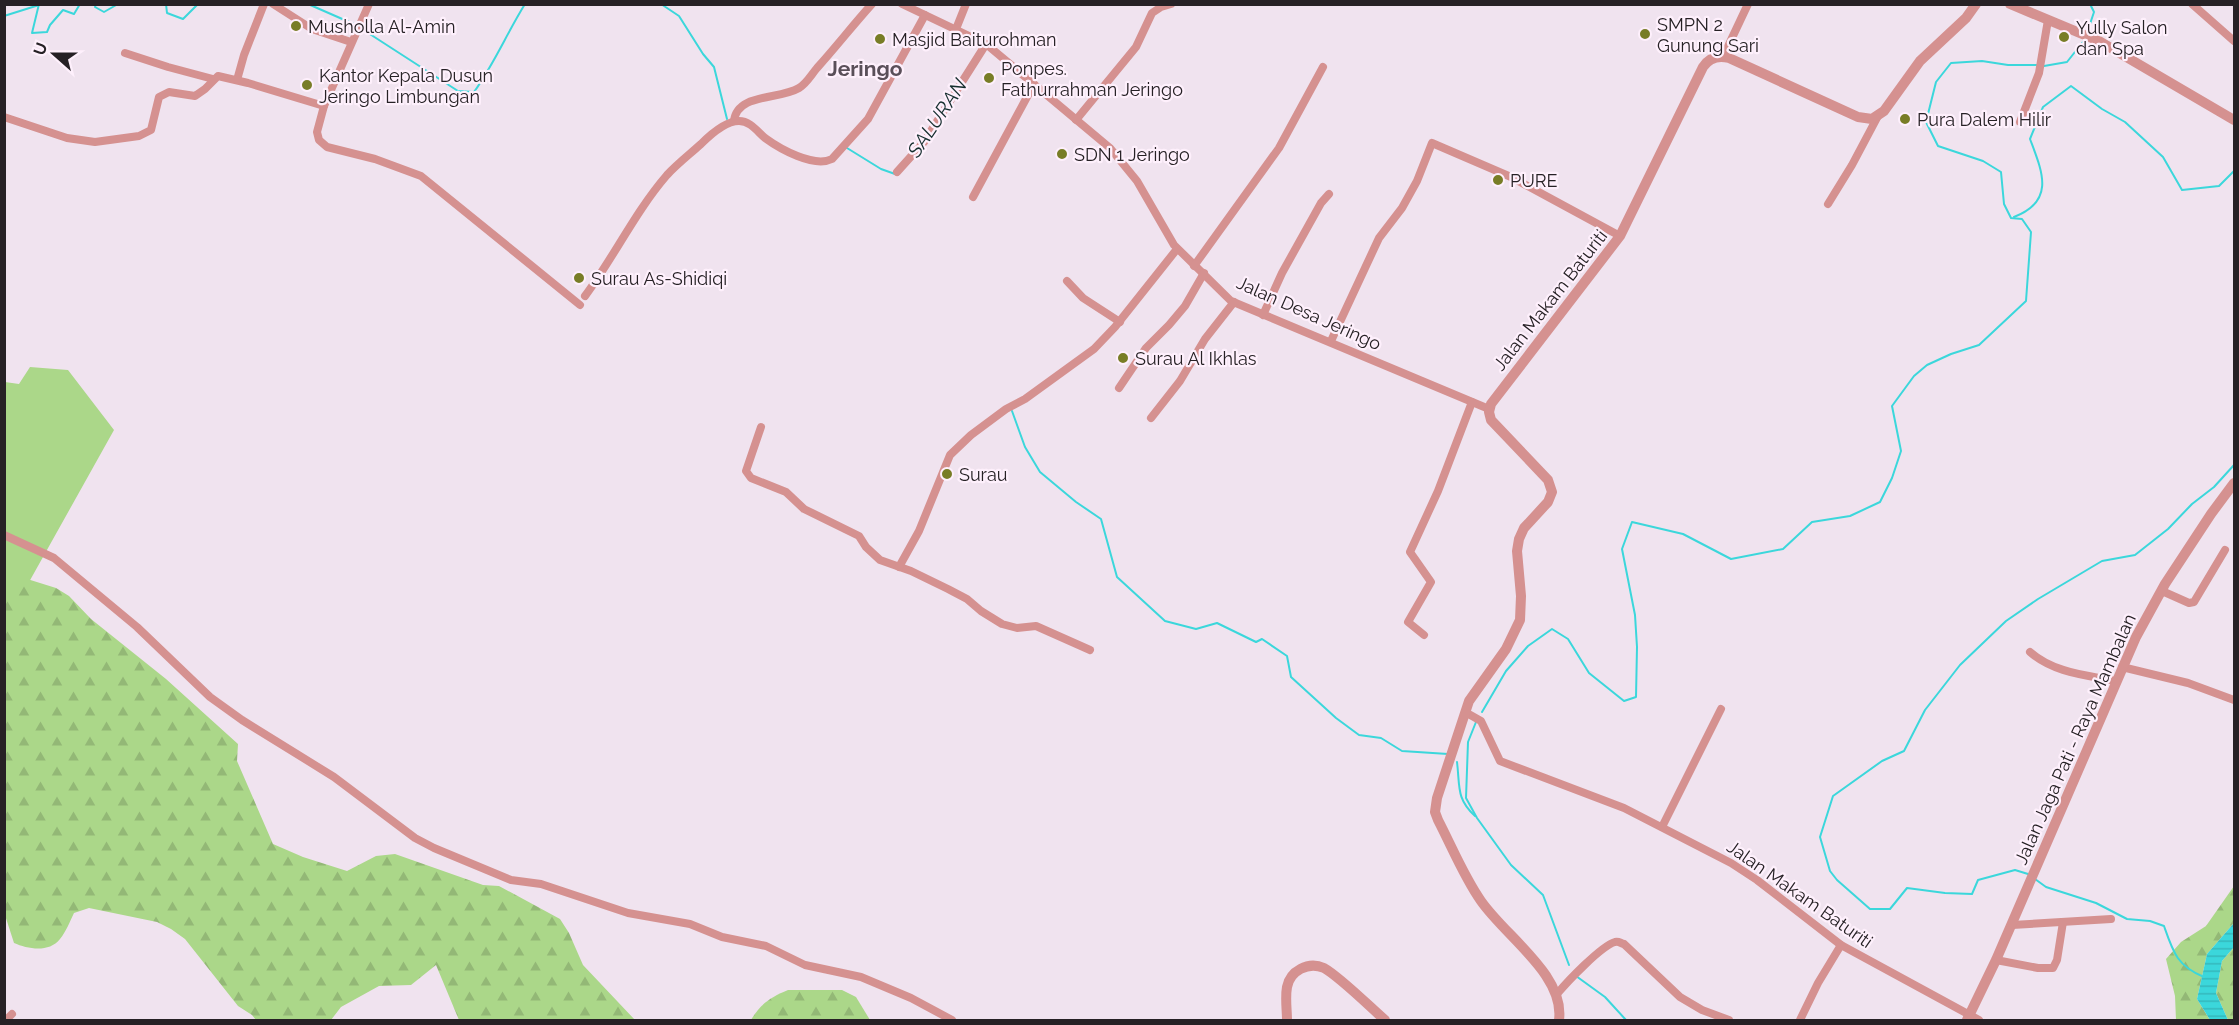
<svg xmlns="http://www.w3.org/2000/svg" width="2239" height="1025" viewBox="0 0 2239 1025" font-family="Raleway,sans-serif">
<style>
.green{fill:#abd789}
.forest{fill:url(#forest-firs)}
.water{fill:url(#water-rules)}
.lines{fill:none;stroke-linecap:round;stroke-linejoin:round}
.stream{stroke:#3bd7db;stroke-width:2}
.minor{stroke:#d59190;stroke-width:8}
.tertiary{stroke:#d59190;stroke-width:10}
.poi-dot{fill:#787d26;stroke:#fef0fc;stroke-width:2}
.labels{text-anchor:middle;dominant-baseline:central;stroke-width:4.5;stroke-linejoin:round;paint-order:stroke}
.poi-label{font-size:18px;fill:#262125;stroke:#fef0fc;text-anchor:start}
.street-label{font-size:18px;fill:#262125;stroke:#fef0fc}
.water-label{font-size:20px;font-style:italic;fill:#152e2e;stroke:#fef0fc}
.quarter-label{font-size:21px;font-weight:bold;fill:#5a4f59;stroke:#fef0fc}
</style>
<defs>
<pattern id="forest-firs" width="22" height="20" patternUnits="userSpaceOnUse" patternTransform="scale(1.5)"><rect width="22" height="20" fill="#abd789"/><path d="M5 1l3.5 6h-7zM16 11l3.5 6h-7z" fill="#93b876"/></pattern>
<pattern id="water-rules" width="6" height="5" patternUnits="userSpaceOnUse" patternTransform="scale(1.5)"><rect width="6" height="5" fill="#3bd7db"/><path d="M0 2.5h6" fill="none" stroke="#34b8bc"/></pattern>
</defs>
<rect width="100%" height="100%" fill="#f0e3ef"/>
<polygon class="green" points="30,367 68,370 114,430 5,625 5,382 19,384"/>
<g class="forest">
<path d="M24,578l32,10 13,8 22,23 75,60 72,65 -1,17 36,83 30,13 44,14 29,-15 19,-2 88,31 16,1 61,33 9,14 14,32 52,55h-176l-23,-55 -25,20 -32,1 -38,21 -10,13h-75l-4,-5 -14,-9 -53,-67 -14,-10 -14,-7 -68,-14 -15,5c-4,8 -8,19 -14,26 -11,14 -32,10 -46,4l-10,-31v-314l7,-10z"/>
<polygon points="2234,886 2234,923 2207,954 2197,999 2210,1020 2176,1020 2175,996 2166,959 2181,942 2206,926"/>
<polygon points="2234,947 2234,1020 2228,1020 2216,993 2222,961"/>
<path d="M788,990h54l14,7 14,23h-119c9,-16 20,-23 37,-30z"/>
</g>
<polygon class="water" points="2234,923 2234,947 2222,961 2216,993 2228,1020 2210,1020 2197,999 2207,954"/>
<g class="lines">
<g class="stream">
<polyline points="39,4 32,33 47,32 50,25 63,10 74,14 80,4"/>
<polyline points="96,4 95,7 104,12 118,4"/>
<polyline points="166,4 167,13 183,19 198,4"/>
<polyline points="308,4 356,25"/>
<polyline points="661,4 679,16 703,54 714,67 727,119"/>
<polyline points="4,16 39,5"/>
<path d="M362,29l96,62 16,1c20,-28 33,-59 51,-88"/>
<polyline points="2087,33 2094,12 2090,4"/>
<polyline points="2044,66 2067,62 2086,38"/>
<polyline points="847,148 881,169 895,174"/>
<path d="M2014,217c42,-16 28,-46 16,-78l13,-32 28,-21 31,23 23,13 38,35 19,33 37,-4 15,-15"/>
<polyline points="1012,411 1025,447 1040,472 1076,502 1101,519 1117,577 1165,621 1196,629 1217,623 1256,642 1262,639 1287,656 1291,677 1336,718 1359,735 1381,738 1402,751 1448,754"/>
<polyline points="1482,712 1506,671 1528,646 1552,629 1568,639 1589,673 1624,701 1636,697 1637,647 1635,615 1622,549 1632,522 1683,534 1731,559 1783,549 1812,522 1850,516 1880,502 1892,478 1901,451 1892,406 1914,376 1927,365 1951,354 1979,345 2026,301 2031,232 2022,219 2011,218 2004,204 2001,172 1983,161 1938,146 1926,122 1936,82 1951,63 1982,61 2008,65 2038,65"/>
<polyline points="1476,722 1468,742 1466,798 1477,818 1511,865 1543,895 1569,965"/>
<path d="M1457,762c3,24 -1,37 18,54"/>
<polyline points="2028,874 2015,870 1978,880 1972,894 1945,893 1907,888 1890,909 1870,909 1837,880 1830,871 1820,837 1833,796 1882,761 1904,751 1925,710 1960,665 2006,621 2038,599 2102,561 2135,555 2168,529 2192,504 2214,487 2234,465"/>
<path d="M2035,879l11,8 50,16 31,16 23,2 14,5c9,26 13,40 40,51"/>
<polyline points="1576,976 1605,997 1626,1020"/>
</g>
<g class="minor">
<polyline points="273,4 312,29 351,42"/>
<polyline points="902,4 986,44 1110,148 1137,181 1174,245 1231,301 1489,409"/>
<polyline points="2192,4 2234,41"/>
<polyline points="956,29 966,4"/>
<polyline points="125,53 168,67 213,79"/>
<polyline points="1723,57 1748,4"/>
<polyline points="237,80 244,55 264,4"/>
<polyline points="324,106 317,132 319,140 327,147 375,159 421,176 580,305"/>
<polyline points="4,117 67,138 95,142 139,136 151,130 159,97 169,92 195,96 205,89 218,76 248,83 324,106 369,4"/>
<polyline points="1076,120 1136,47 1152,13 1161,7 1171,4"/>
<path d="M734,121c3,-28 45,-21 65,-33 8,-5 12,-13 18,-20 19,-21 36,-43 55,-64"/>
<polyline points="2020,122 2039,73 2048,20"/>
<polyline points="897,172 924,142 986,44"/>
<polyline points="973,197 1034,84"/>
<polyline points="1828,204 1852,165 1878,116"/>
<polyline points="1194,266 1279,148 1323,67"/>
<polyline points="1067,281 1083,298 1120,322"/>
<path d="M585,296c29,-39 50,-84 82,-121 10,-11 23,-21 34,-31 9,-9 24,-23 38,-23 11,0 18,10 26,17 15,11 49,30 67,21l36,-40 57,-104"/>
<polyline points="1263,315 1282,273 1321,203 1329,194"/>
<polyline points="1331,341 1379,238 1402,208 1417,181 1432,143 1511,177 1620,236"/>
<polyline points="1119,388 1146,348 1169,325 1185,306 1204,273"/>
<polyline points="1151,418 1180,381 1205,339 1234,302"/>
<polyline points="761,427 746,471 751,478 786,492 804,509 859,536 866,547 880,560 911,571 948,589 967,599 981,611 1002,624 1017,628 1036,626 1090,650"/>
<polyline points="4,535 54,558 137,627 210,697 242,720 334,777 415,838 434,848 511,880 541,884 628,913 690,924 722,937 766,946 805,965 861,977 911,998 952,1020"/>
<polyline points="899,567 919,531 950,455 971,435 1006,409 1025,399 1094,349 1115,327 1177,249"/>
<polyline points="2162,591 2189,603 2194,602 2225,550"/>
<polyline points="1424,635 1408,622 1431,582 1410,552 1438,491 1472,402"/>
<path d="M2030,652c24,21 56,23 86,29"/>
<polyline points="2122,667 2188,683 2234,700"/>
<polyline points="1465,712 1481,721 1500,761 1624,808 1731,863 1757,880 1841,945 1979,1020"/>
<polyline points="1662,827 1721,709"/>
<polyline points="2012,925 2111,919"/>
<polyline points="1996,960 2038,968 2053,968 2057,960 2063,922"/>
<path d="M1557,994c10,-12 44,-48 58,-52 4,-1 5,1 9,2l56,53 22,13 27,10"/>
<polyline points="6,1020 12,1014"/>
<polyline points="1800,1020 1818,983 1841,945"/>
</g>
<g class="tertiary">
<polyline points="2010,4 2099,41 2234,120"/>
<path d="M1287,1020c0,-10 -2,-22 0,-33 3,-16 21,-26 37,-19 16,9 46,39 61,52"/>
<path d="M1559,1020c6,-45 -53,-83 -78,-119 -17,-24 -29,-54 -43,-81l-3,-8 2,-14 32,-97 37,-52 14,-29 1,-24 -4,-45 2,-12 5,-11 24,-26 4,-10 -4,-12 -57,-60 -2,-8 2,-8 129,-168 83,-169c6,-9 15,-12 26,-9l129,59 14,2 12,-8 36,-50 46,-43 10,-14"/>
<polyline points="1967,1020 1996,960 2136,637 2165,584 2211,514 2234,483"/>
</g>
</g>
<g class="poi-dot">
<circle cx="296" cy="26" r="6"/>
<circle cx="1645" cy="34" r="6"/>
<circle cx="2064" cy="37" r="6"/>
<circle cx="880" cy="39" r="6"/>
<circle cx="989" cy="78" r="6"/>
<circle cx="307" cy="85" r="6"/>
<circle cx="1905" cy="119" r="6"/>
<circle cx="1062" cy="154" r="6"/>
<circle cx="1498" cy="180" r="6"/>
<circle cx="579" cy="278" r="6"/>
<circle cx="1123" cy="358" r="6"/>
<circle cx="947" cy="474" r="6"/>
</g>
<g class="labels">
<g class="poi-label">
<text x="1657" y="24">SMPN 2<tspan x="1657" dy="21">Gunung Sari</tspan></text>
<text x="308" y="26">Musholla Al-Amin</text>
<text x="2076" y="27">Yully Salon<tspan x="2076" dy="21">dan Spa</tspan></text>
<text x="892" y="39">Masjid Baiturohman</text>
<text x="1001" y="68">Ponpes.<tspan x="1001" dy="21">Fathurrahman Jeringo</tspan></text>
<text x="319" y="75">Kantor Kepala Dusun<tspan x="319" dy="21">Jeringo Limbungan</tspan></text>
<text x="1917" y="119">Pura Dalem Hilir</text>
<text x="1074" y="154">SDN 1 Jeringo</text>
<text x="1510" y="180">PURE</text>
<text x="591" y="278">Surau As-Shidiqi</text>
<text x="1135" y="358">Surau Al Ikhlas</text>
<text x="959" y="474">Surau</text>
</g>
<g class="street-label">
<text transform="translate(1550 300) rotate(-52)">Jalan Makam Baturiti</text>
<text transform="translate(1309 313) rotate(24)">Jalan Desa Jeringo</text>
<text transform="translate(2075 739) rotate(-66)">Jalan Jaga Pati - Raya Mambalan</text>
<text transform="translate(1800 894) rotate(35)">Jalan Makam Baturiti</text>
</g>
<g class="water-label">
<text transform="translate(937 118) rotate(-56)">SALURAN</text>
</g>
<g class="quarter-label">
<text x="865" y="68">Jeringo</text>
</g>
</g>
<rect width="2239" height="1025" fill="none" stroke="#262125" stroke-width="12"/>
<g transform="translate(54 54) rotate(291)" stroke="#fef0fc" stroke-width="4.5" paint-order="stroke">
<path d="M0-4.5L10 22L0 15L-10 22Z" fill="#262125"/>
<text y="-9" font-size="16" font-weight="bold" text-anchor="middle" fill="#262125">U</text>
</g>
</svg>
